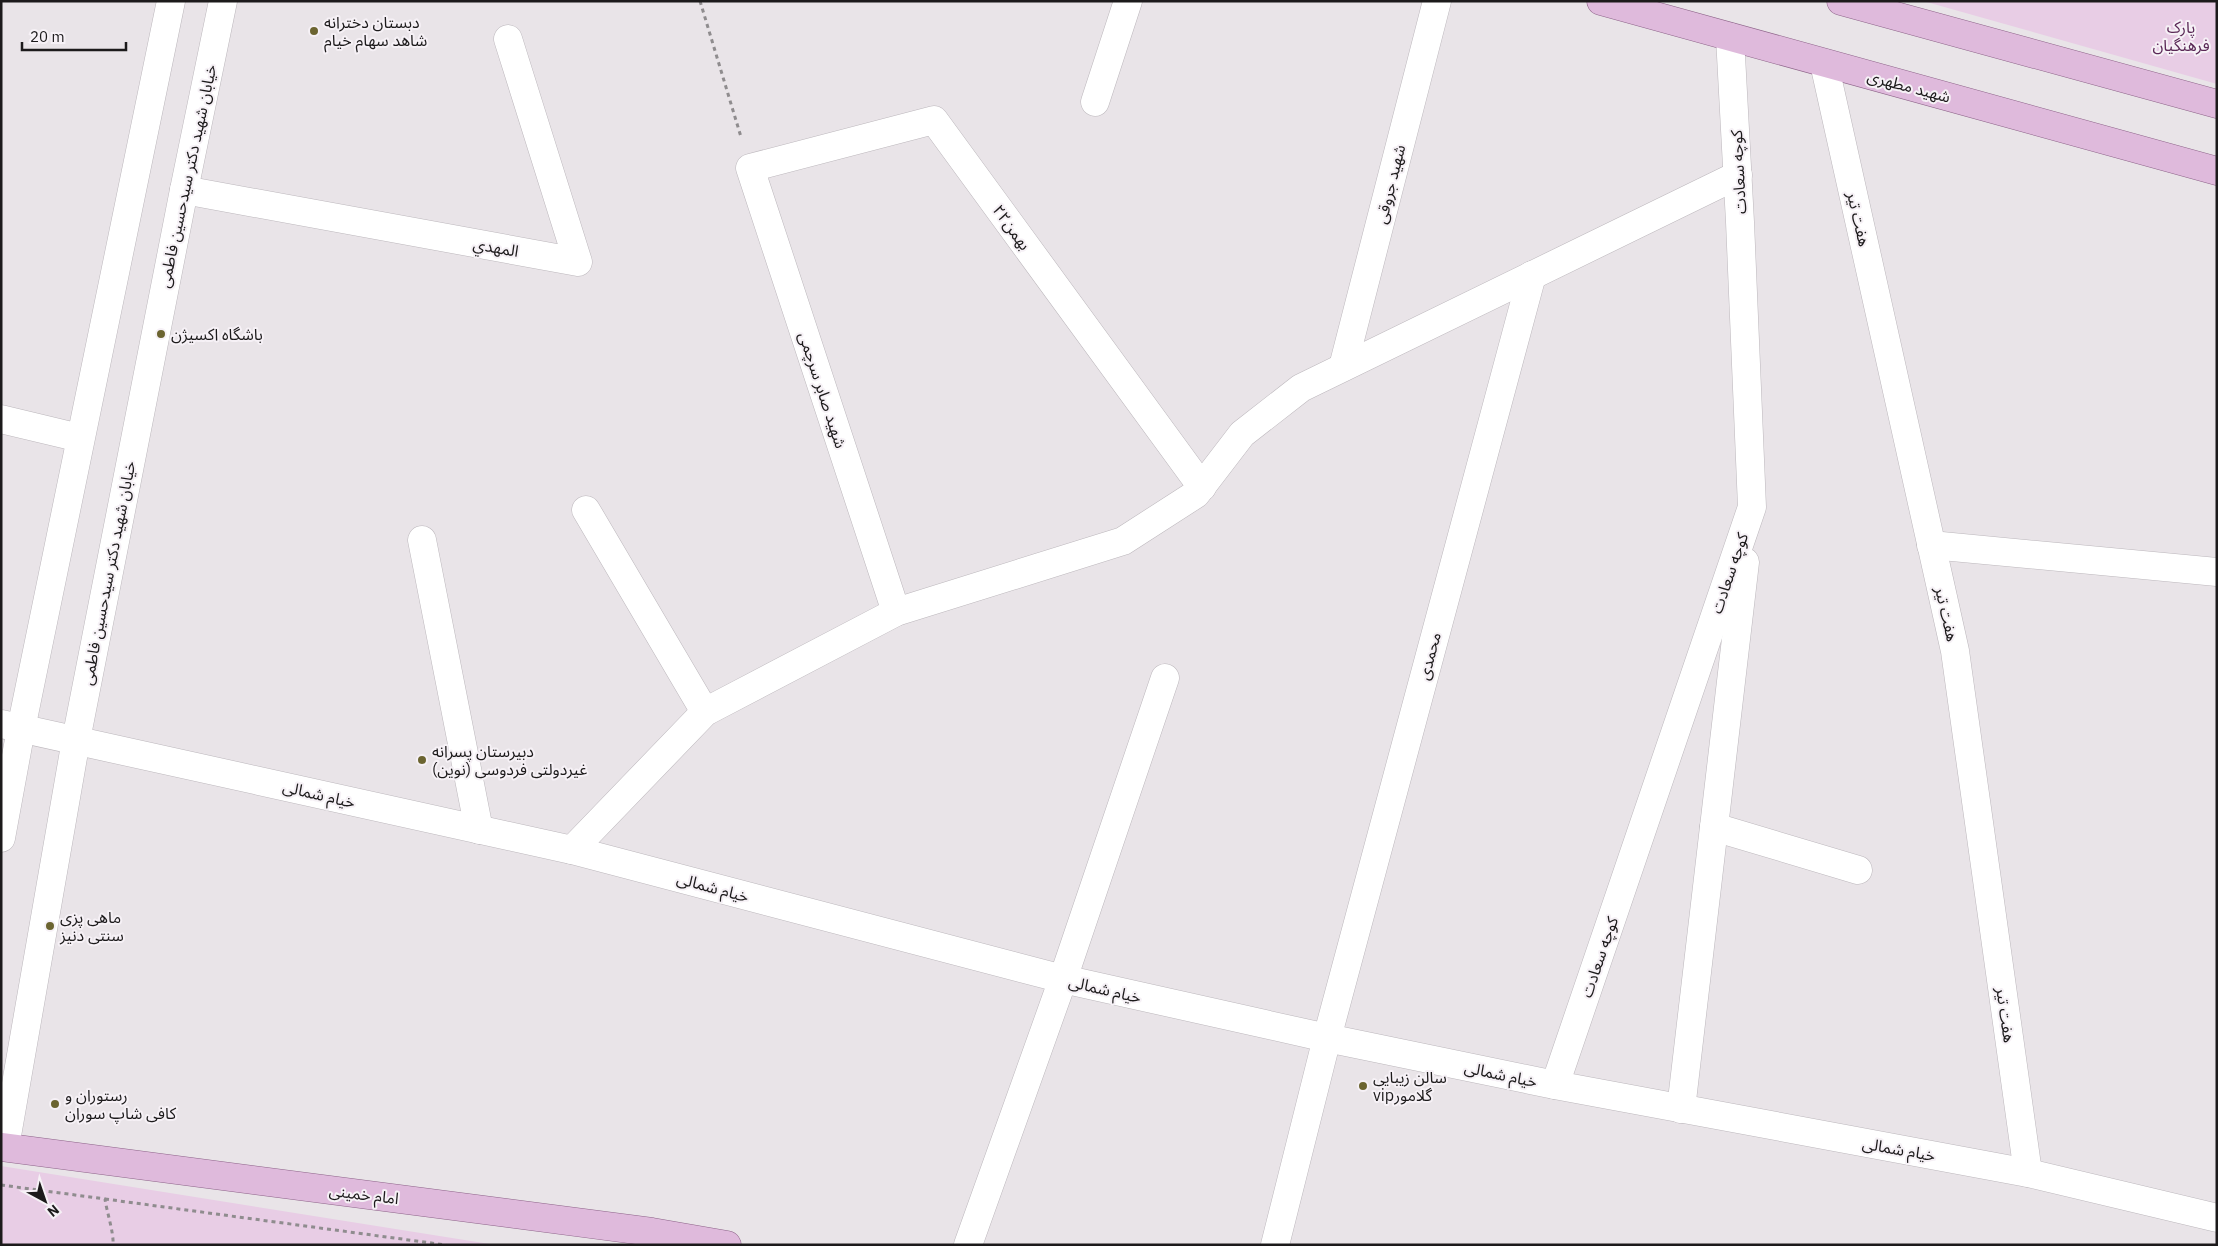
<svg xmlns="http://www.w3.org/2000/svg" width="2218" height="1246" viewBox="0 0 2218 1246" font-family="'IBM Plex Sans','Noto Sans Arabic',sans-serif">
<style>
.green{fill:#e8cde5}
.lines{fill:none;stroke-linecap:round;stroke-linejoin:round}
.minor-casing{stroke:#bcb7bc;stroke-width:29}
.major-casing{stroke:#8d6489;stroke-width:29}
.path{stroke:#8f8c8e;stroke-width:3;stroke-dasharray:4 4;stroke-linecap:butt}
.minor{stroke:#fff;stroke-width:28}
.major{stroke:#dfbadc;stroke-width:28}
.poi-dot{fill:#6b6430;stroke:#f6f1f6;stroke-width:2}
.labels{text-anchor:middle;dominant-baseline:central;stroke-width:4;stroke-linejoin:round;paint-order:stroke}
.poi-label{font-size:16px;fill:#1c1a1b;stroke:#f6f1f6;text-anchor:start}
.park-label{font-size:16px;fill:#5a2856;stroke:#f6f1f6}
.street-label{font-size:16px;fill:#1c1a1b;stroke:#f6f1f6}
</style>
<rect width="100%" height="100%" fill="#e9e4e8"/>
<g class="green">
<polygon points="1923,1 2217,1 2217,84"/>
<polygon points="1,1166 496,1245 1,1245"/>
</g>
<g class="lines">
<defs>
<g id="minor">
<polyline points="1824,63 1955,651 2028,1173"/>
<polyline points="1095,102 1128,1"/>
<polyline points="184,190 578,262 508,39"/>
<polyline points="1343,367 1437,1"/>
<polyline points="1,419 80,438"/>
<polyline points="586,510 705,712"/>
<polyline points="422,540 479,830"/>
<polyline points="1931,545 2217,572"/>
<polyline points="896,612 750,168 934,120 1202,487"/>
<polyline points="1,724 572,850 1063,979 1327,1038 1555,1085 2028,1173 2217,1218"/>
<polyline points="1714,827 1858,870"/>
<polyline points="1,838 21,729 171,1"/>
<polyline points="572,850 705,712 896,612 1123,541 1196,494 1242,434 1301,388 1738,175"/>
<polyline points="1555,1085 1752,507 1740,222 1730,37"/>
<polyline points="1681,1109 1745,562"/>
<polyline points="5,1147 76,740 184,190 223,1"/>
<polyline points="968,1245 1063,979 1165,678"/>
<polyline points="1275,1245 1327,1038 1532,275"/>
</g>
<g id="major">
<polyline points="1601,1 2217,171"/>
<polyline points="1841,1 2217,104"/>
<polyline points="1,1147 652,1232 727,1245"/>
</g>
</defs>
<use href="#minor" class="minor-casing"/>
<use href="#major" class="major-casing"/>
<g class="path">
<polyline points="700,1 741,137"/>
<path d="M1,1185l104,14c2,14 9,34 8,46"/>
<polyline points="105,1199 446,1245"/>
</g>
<use href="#minor" class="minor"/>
<use href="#major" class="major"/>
</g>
<g class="poi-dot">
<circle cx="314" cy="31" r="5"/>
<circle cx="161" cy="334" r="5"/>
<circle cx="422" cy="760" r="5"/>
<circle cx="50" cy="926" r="5"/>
<circle cx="1363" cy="1086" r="5"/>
<circle cx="55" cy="1104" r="5"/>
</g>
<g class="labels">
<g class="poi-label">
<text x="324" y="22">دبستان دخترانه<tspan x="324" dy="18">شاهد سهام خیام</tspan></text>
<text x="171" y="334">باشگاه اکسیژن</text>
<text x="432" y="751">دبیرستان پسرانه<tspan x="432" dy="18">غیردولتی فردوسی (نوین)</tspan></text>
<text x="60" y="917">ماهی پزی<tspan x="60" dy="18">سنتی دنیز</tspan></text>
<text x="1373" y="1077">سالن زیبایی<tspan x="1373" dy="18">vipگلامور</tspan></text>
<text x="65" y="1095">رستوران و<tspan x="65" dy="18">کافی شاپ سوران</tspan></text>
</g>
<g class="park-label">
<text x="2181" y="27">پارک<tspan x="2181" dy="18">فرهنگیان</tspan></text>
</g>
<g class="street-label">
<text transform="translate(1909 86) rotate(15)">شهید مطهری</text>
<text transform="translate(1738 172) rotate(-93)">کوچه سعادت</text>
<text transform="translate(187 176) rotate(-78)">خیابان شهید دکتر سیدحسین فاطمی</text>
<text transform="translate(1390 184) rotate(-76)">شهید جروقی</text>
<text transform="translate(1859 219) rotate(77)">هفت تير</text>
<text transform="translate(1012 227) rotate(54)">۲۲بهمن</text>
<text transform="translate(496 247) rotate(10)">المهدي</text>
<text transform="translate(823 390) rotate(72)">شهید صابر سرچمی</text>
<text transform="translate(108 573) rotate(-79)">خیابان شهید دکتر سیدحسین فاطمی</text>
<text transform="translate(1729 573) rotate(-71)">کوچه سعادت</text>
<text transform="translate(1947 614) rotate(77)">هفت تير</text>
<text transform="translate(1429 656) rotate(-75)">محمدی</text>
<text transform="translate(319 794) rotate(13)">خیام شمالی</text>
<text transform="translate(713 887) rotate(15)">خیام شمالی</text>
<text transform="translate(1599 957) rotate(-71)">کوچه سعادت</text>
<text transform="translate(1105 989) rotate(13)">خیام شمالی</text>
<text transform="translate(2006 1015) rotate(82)">هفت تير</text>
<text transform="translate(1501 1074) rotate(12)">خیام شمالی</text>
<text transform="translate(1899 1149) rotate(10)">خیام شمالی</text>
<text transform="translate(364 1194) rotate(7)">امام خمینی</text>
</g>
</g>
<rect width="2218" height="1246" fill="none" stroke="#1c1a1b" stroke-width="5"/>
<g transform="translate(45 1201) rotate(140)" stroke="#f6f1f6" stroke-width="4" paint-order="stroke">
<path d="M0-4L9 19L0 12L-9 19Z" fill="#1c1a1b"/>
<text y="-8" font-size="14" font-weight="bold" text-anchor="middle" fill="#1c1a1b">N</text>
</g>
<path d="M22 42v8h104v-8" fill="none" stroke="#1c1a1b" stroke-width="2.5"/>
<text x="30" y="42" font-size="15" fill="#1c1a1b" stroke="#f6f1f6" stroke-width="4" paint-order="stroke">20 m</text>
</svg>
